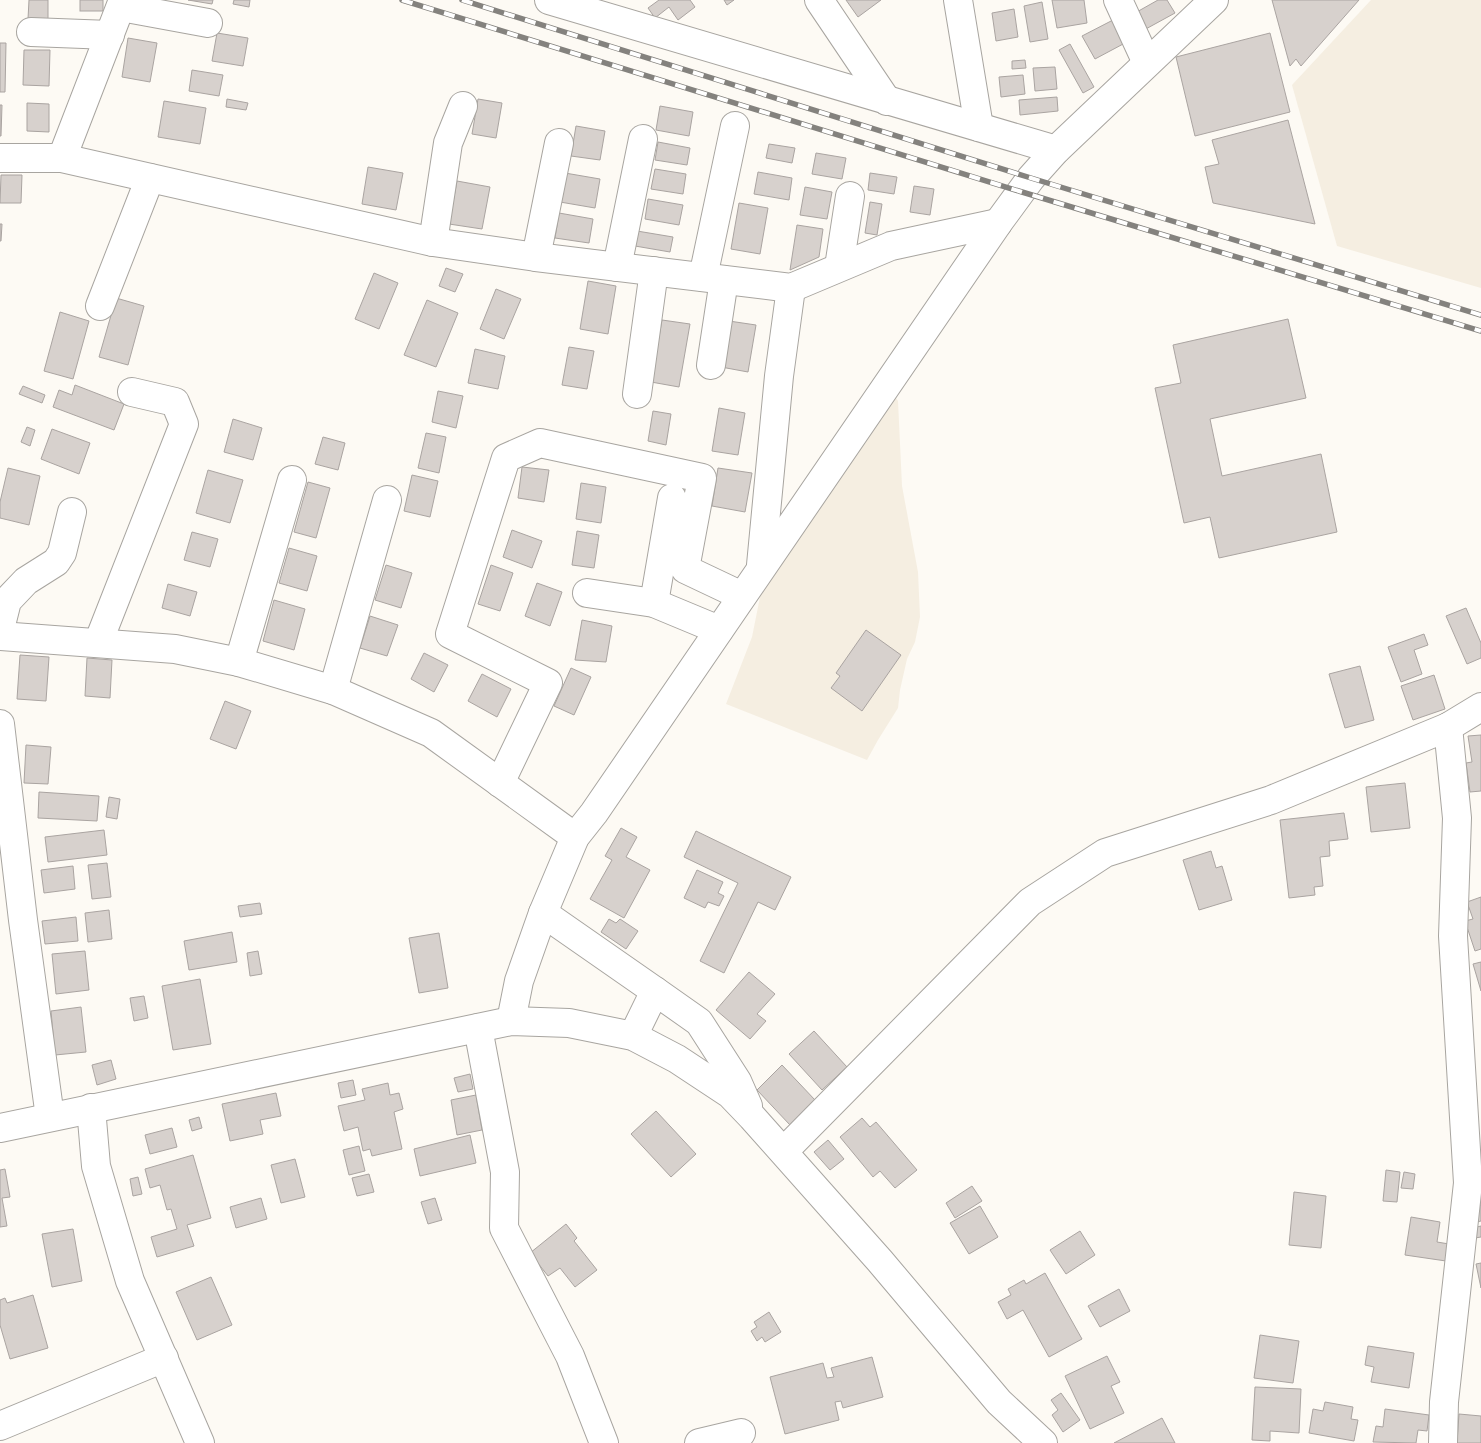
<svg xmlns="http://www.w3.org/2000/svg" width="1481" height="1443" viewBox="0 0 1481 1443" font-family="'Nunito Sans',sans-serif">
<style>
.built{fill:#f5eee1}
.building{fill:#d7d1cd;stroke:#aaa4a1}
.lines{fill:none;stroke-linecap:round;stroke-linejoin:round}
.minor-casing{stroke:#a8a5a0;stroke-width:30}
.minor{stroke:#fff;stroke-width:28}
.rail-casing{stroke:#84827e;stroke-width:5.5}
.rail{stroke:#fff;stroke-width:4;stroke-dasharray:11;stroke-linecap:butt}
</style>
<rect width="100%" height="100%" fill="#fdfaf4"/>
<g class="built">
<polygon points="1371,0 1481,0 1481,288 1337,246 1292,85"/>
<polygon points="894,395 898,401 902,486 918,572 920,617 915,642 907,659 900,690 898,708 878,740 867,760 726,704 752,637 761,592"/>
</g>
<g class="building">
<polygon points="29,0 48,0 48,19 28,19"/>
<rect x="80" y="0" width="23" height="11"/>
<polygon points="188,0 213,0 212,4"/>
<polygon points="234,0 250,0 249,7 233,4"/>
<polygon points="659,0 690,0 695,7 678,20 669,7 655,18 648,8"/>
<polygon points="724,0 734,0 727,5"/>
<polygon points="846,0 881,0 858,17"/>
<polygon points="1052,0 1084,0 1087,23 1057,28"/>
<polygon points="1158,0 1167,0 1175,13 1144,30 1135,13"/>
<polygon points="1272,0 1359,0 1301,66 1296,59 1290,66"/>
<polygon points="1042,2 1048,39 1030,42 1024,6"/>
<polygon points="1014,9 1018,37 996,41 992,13"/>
<polygon points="1113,20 1125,43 1095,59 1082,36"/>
<polygon points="217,33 248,38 243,66 212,61"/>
<polygon points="1270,33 1290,112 1195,136 1176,57"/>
<polygon points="128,38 157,43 150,82 122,77"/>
<polygon points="0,43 6,43 5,92 0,92"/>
<polygon points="1070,44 1094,87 1083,93 1059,50"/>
<polygon points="24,50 50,50 49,86 23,85"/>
<polygon points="1025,60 1026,68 1012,69 1012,61"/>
<polygon points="1055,67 1057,89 1035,91 1033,68"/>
<polygon points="192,70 223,75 219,96 189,91"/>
<polygon points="1023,75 1025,94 1001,97 999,77"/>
<polygon points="1057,97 1058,111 1020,115 1019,100"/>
<polygon points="227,99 248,103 246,110 226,107"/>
<polygon points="478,99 502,103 496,138 472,134"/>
<polygon points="164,101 206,108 200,144 158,137"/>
<polygon points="27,103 49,104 49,132 27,131"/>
<polygon points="0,105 2,105 1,136 0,136"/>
<polygon points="660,106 693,112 689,136 656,130"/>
<polygon points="1288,120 1315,224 1213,203 1205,167 1219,164 1212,140"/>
<polygon points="576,126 605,131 600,160 571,156"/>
<polygon points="658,142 690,148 687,165 655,160"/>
<polygon points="769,144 795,148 792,163 766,158"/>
<polygon points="816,153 846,158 842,179 812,174"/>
<polygon points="368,167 403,173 396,210 362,204"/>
<polygon points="655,169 686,174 683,194 651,189"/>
<polygon points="758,172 792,178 789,200 754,194"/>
<polygon points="565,173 600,179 595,208 560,202"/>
<polygon points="870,173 897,177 894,194 868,190"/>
<polygon points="1,175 22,175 21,203 0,203"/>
<polygon points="457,181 490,187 482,229 449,224"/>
<polygon points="914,186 934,189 930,215 910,212"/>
<polygon points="805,187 832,192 827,219 800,215"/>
<polygon points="648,199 683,205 679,225 645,219"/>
<polygon points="870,202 882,204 877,235 865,233"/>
<polygon points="739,203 768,208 760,254 731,249"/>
<polygon points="559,213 593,219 589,243 555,238"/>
<polygon points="0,224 2,224 1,241 0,241"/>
<polygon points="797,225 823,229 819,257 790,270"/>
<polygon points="637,231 673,237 670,252 635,246"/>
<polygon points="446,268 463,274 455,292 439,286"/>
<polygon points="374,273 398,283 379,329 355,319"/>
<polygon points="588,281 616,286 608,334 580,329"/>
<polygon points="496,289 521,299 504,339 480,329"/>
<polygon points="116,298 144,306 128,365 99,357"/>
<polygon points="427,300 458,313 436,367 404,355"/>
<polygon points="60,312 89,321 73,379 44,371"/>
<polygon points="1288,319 1306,398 1210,419 1222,476 1321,454 1337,532 1219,558 1210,517 1184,523 1155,388 1181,383 1173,345"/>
<polygon points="662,320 690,324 679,387 651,382"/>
<polygon points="729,321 756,325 748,372 721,367"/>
<polygon points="569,347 594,351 587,389 562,385"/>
<polygon points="475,349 505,356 498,389 468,383"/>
<polygon points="75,385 124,404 114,430 53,407 59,390 72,395"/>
<polygon points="23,386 45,395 42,403 19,394"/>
<polygon points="438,391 463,396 456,428 432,422"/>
<polygon points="719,408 745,413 738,455 712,451"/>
<polygon points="653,411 671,414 666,445 648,441"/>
<polygon points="233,419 262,428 253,460 224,452"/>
<polygon points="27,427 35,430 30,446 21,442"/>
<polygon points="52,429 90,443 79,474 41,459"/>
<polygon points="426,433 446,437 439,473 418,468"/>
<polygon points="323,437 345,443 338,470 315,464"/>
<polygon points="522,467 549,470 544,502 518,498"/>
<polygon points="8,468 40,476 29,525 0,518 0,502"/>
<polygon points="718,468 752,473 745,512 712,506"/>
<polygon points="208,470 243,480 230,523 196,513"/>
<polygon points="412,475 438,481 430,517 404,511"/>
<polygon points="308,482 330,488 316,538 294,532"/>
<polygon points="581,483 606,487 601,523 576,519"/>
<polygon points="512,530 542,541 532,568 503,557"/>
<polygon points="577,531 599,535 594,568 572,565"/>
<polygon points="192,532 218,539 210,567 184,560"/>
<polygon points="289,548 317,556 307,591 279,583"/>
<polygon points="386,565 412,573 401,608 375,600"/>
<polygon points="491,565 513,573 500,611 478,604"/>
<polygon points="537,583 562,592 550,626 525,616"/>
<polygon points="168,584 197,592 190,616 162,608"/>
<polygon points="274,600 305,609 294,650 263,641"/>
<polygon points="1466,608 1481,643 1481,658 1467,664 1446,616"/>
<polygon points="370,616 398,625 387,656 360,648"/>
<polygon points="582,620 612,626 606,662 575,660"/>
<polygon points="866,630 901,655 862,711 831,688 840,676 836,673"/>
<polygon points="1424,634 1428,645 1414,650 1422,674 1401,682 1388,647"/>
<polygon points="424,653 448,665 434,692 411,679"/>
<polygon points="20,655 49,657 46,701 17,699"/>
<polygon points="87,658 112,660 110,698 85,696"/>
<polygon points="1360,666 1374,720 1345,728 1329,674"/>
<polygon points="571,668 591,677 574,715 554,706"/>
<polygon points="482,674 511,689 497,717 468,701"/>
<polygon points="1434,675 1445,709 1413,720 1401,686"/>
<polygon points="225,701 251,711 236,749 210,739"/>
<polygon points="1481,735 1481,791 1470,792 1466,763 1472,762 1468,736"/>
<polygon points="26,745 51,747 48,784 24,783"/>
<polygon points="1405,783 1410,828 1371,832 1366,787"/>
<polygon points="39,792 99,796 97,821 38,818"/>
<polygon points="109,797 120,799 117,819 106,817"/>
<polygon points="1344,813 1348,839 1329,841 1330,856 1320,857 1323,886 1314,887 1315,895 1289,898 1280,820"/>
<polygon points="621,828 637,837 626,857 650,870 624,918 590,899 612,860 605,856"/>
<polygon points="104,830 107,855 48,862 45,837"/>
<polygon points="696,831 791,877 775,910 758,902 724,973 700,961 738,883 684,857"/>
<polygon points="1211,851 1216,868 1222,866 1232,900 1199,910 1183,860"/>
<polygon points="107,863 111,897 92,899 88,865"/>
<polygon points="73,866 75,889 44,893 41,870"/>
<polygon points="697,870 723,882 718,893 724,896 719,906 708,902 705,908 684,898"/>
<polygon points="1481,897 1481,949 1475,951 1465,921 1473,919 1467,902"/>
<polygon points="260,903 262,914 240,917 238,906"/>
<polygon points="109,910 112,939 88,942 85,913"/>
<polygon points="76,917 78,941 45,944 42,921"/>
<polygon points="609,919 616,923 620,919 638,931 626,949 601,932"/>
<polygon points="232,932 237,962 189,970 184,941"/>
<polygon points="439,933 448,988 419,993 409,938"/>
<polygon points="85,951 89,990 56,994 52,954"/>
<polygon points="258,951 262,974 250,976 247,953"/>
<polygon points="1481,962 1481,991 1473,964"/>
<polygon points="749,972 775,994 757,1014 766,1021 750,1039 716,1010"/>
<polygon points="200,979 211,1044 173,1050 162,986"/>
<polygon points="144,996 148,1018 134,1021 130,998"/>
<polygon points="81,1007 86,1052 55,1055 51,1011"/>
<polygon points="814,1031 847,1067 822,1090 789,1054"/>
<polygon points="111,1060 116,1079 97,1085 92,1065"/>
<polygon points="782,1065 815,1100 790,1125 757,1090"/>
<polygon points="470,1074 473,1089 458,1092 454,1078"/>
<polygon points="353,1080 356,1095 341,1098 338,1083"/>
<polygon points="388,1083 390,1095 399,1093 403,1109 394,1112 402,1149 372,1156 370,1149 363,1151 358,1127 344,1131 338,1106 365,1100 362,1089"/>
<polygon points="276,1093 281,1116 260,1120 263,1134 230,1141 222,1104"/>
<polygon points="476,1095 482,1130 457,1135 451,1100"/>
<polygon points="656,1111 696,1154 671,1177 631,1134"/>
<polygon points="199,1117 202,1128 192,1131 189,1120"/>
<polygon points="862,1118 870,1127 876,1122 917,1170 895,1188 880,1171 873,1177 840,1137"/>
<polygon points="172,1128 177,1147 150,1154 145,1135"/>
<polygon points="470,1135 476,1163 420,1176 414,1149"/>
<polygon points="828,1140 844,1159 830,1170 814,1152"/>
<polygon points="359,1146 365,1171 349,1175 343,1150"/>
<polygon points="193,1155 211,1218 187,1225 194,1246 157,1257 151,1237 177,1229 171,1209 167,1210 160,1185 150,1188 145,1169"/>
<polygon points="295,1159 305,1197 281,1203 271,1165"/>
<polygon points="5,1169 10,1197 2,1198 7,1226 0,1227 0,1170"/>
<polygon points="1386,1170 1400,1172 1397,1202 1383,1201"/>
<polygon points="1404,1172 1415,1174 1413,1189 1401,1188"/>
<polygon points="369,1174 374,1192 357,1196 352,1178"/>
<polygon points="138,1177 142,1194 133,1196 130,1179"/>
<polygon points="972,1186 982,1201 955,1218 946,1203"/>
<polygon points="1294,1192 1326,1196 1321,1248 1289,1245"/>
<polygon points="1481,1194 1481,1221 1477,1222 1474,1208 1480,1206 1477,1195"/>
<polygon points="261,1198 267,1219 236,1228 230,1207"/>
<polygon points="435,1198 442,1220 428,1224 421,1202"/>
<polygon points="980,1206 998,1237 969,1254 950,1223"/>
<polygon points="1411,1217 1440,1222 1437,1242 1449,1244 1446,1261 1405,1255"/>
<polygon points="566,1224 577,1238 574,1241 597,1270 575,1287 560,1268 548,1276 530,1253"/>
<polygon points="1481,1226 1481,1237 1475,1238 1473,1228"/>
<polygon points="73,1229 82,1281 52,1287 42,1234"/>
<polygon points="1080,1231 1095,1255 1066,1274 1050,1250"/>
<polygon points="1481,1263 1481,1288 1476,1264"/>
<polygon points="1045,1273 1082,1339 1049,1357 1023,1310 1007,1319 998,1302 1011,1295 1008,1289 1024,1280 1026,1284"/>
<polygon points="211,1277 232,1325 197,1340 176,1292"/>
<polygon points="1119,1289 1130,1311 1100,1327 1088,1306"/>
<polygon points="33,1295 48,1348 10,1359 0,1325 0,1300 5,1298 7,1303"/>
<polygon points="769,1312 781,1332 765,1342 762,1337 757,1341 751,1331 757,1327 754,1322"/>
<polygon points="1260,1335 1299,1341 1293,1383 1254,1378"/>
<polygon points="1368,1346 1414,1353 1409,1388 1371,1382 1374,1367 1365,1365"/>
<polygon points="1107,1356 1120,1382 1111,1386 1124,1413 1090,1429 1065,1376"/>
<polygon points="872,1357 883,1397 843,1408 841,1401 835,1402 839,1420 785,1434 770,1377 823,1363 827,1378 834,1377 831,1368"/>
<polygon points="1255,1387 1301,1389 1299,1433 1270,1431 1270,1441 1252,1440"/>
<polygon points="1061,1393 1080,1420 1063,1432 1052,1415 1058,1410 1051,1400"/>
<polygon points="1325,1402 1353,1407 1351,1419 1358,1420 1354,1441 1309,1433 1313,1409 1323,1411"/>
<polygon points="1385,1409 1429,1415 1427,1431 1418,1430 1416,1443 1373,1442 1376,1426 1383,1427"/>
<polygon points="1459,1414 1481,1416 1481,1443 1457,1443"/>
<polygon points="1162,1418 1175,1443 1114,1443"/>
</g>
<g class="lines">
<defs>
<g id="minor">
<polyline points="549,0 1056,150"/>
<polyline points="819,0 887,101"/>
<polyline points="958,0 979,127"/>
<polyline points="1118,0 1147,63"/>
<polyline points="121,7 208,23"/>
<polyline points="31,32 110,35"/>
<polyline points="0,158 62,158 433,242 536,257 791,288 891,246 998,223"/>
<polyline points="62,158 123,0"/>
<polyline points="433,242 448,143 463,106"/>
<polyline points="536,257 559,143"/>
<polyline points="617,267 643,139"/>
<polyline points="839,267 850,196"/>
<polyline points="703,277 735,126"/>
<polyline points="100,306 150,178"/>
<polyline points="711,365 724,280"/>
<polyline points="637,394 654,271"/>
<polyline points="761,565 779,376 791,288"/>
<polyline points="587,593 654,603 719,630"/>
<polyline points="654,603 672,498"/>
<polyline points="0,629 7,601 26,581 56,562 62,553 72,512"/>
<polyline points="0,636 175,649 239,662 333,690 431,733 575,837"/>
<polyline points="98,643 184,424 175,402 132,392"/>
<polyline points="239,662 292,480"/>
<polyline points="333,690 387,500"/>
<polyline points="0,724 23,920 50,1117"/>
<polyline points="500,783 548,683 450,634 506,458 540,443 702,478 685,569 742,596"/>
<polyline points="543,913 655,991"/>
<polyline points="511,1021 519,981 543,913 575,837 594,813 998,223 1031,178 1056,150 1214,0"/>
<polyline points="478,1028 505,1172 504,1228 570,1356 604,1443"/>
<polyline points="633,1036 655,991 699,1022 737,1081 748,1106"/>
<polyline points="91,1108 96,1166 130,1281 200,1443"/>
<polyline points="0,1128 511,1021 569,1023 633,1036 677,1059 730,1094 752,1117 880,1261 999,1402 1043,1443"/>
<polyline points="784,1151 1030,902 1105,853 1271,800 1448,727 1481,707"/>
<polyline points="0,1426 164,1358"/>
<polyline points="699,1443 741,1433"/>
<polyline points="1443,1443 1444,1402 1468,1183 1453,936 1457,818 1448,727"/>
</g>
</defs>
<use href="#minor" class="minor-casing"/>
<use href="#minor" class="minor"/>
<defs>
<g id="rail">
<polyline points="402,0 1022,192 1481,331"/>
<polyline points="462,0 1031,178 1481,315"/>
</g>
</defs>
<use href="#rail" class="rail-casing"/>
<use href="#rail" class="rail"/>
</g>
</svg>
